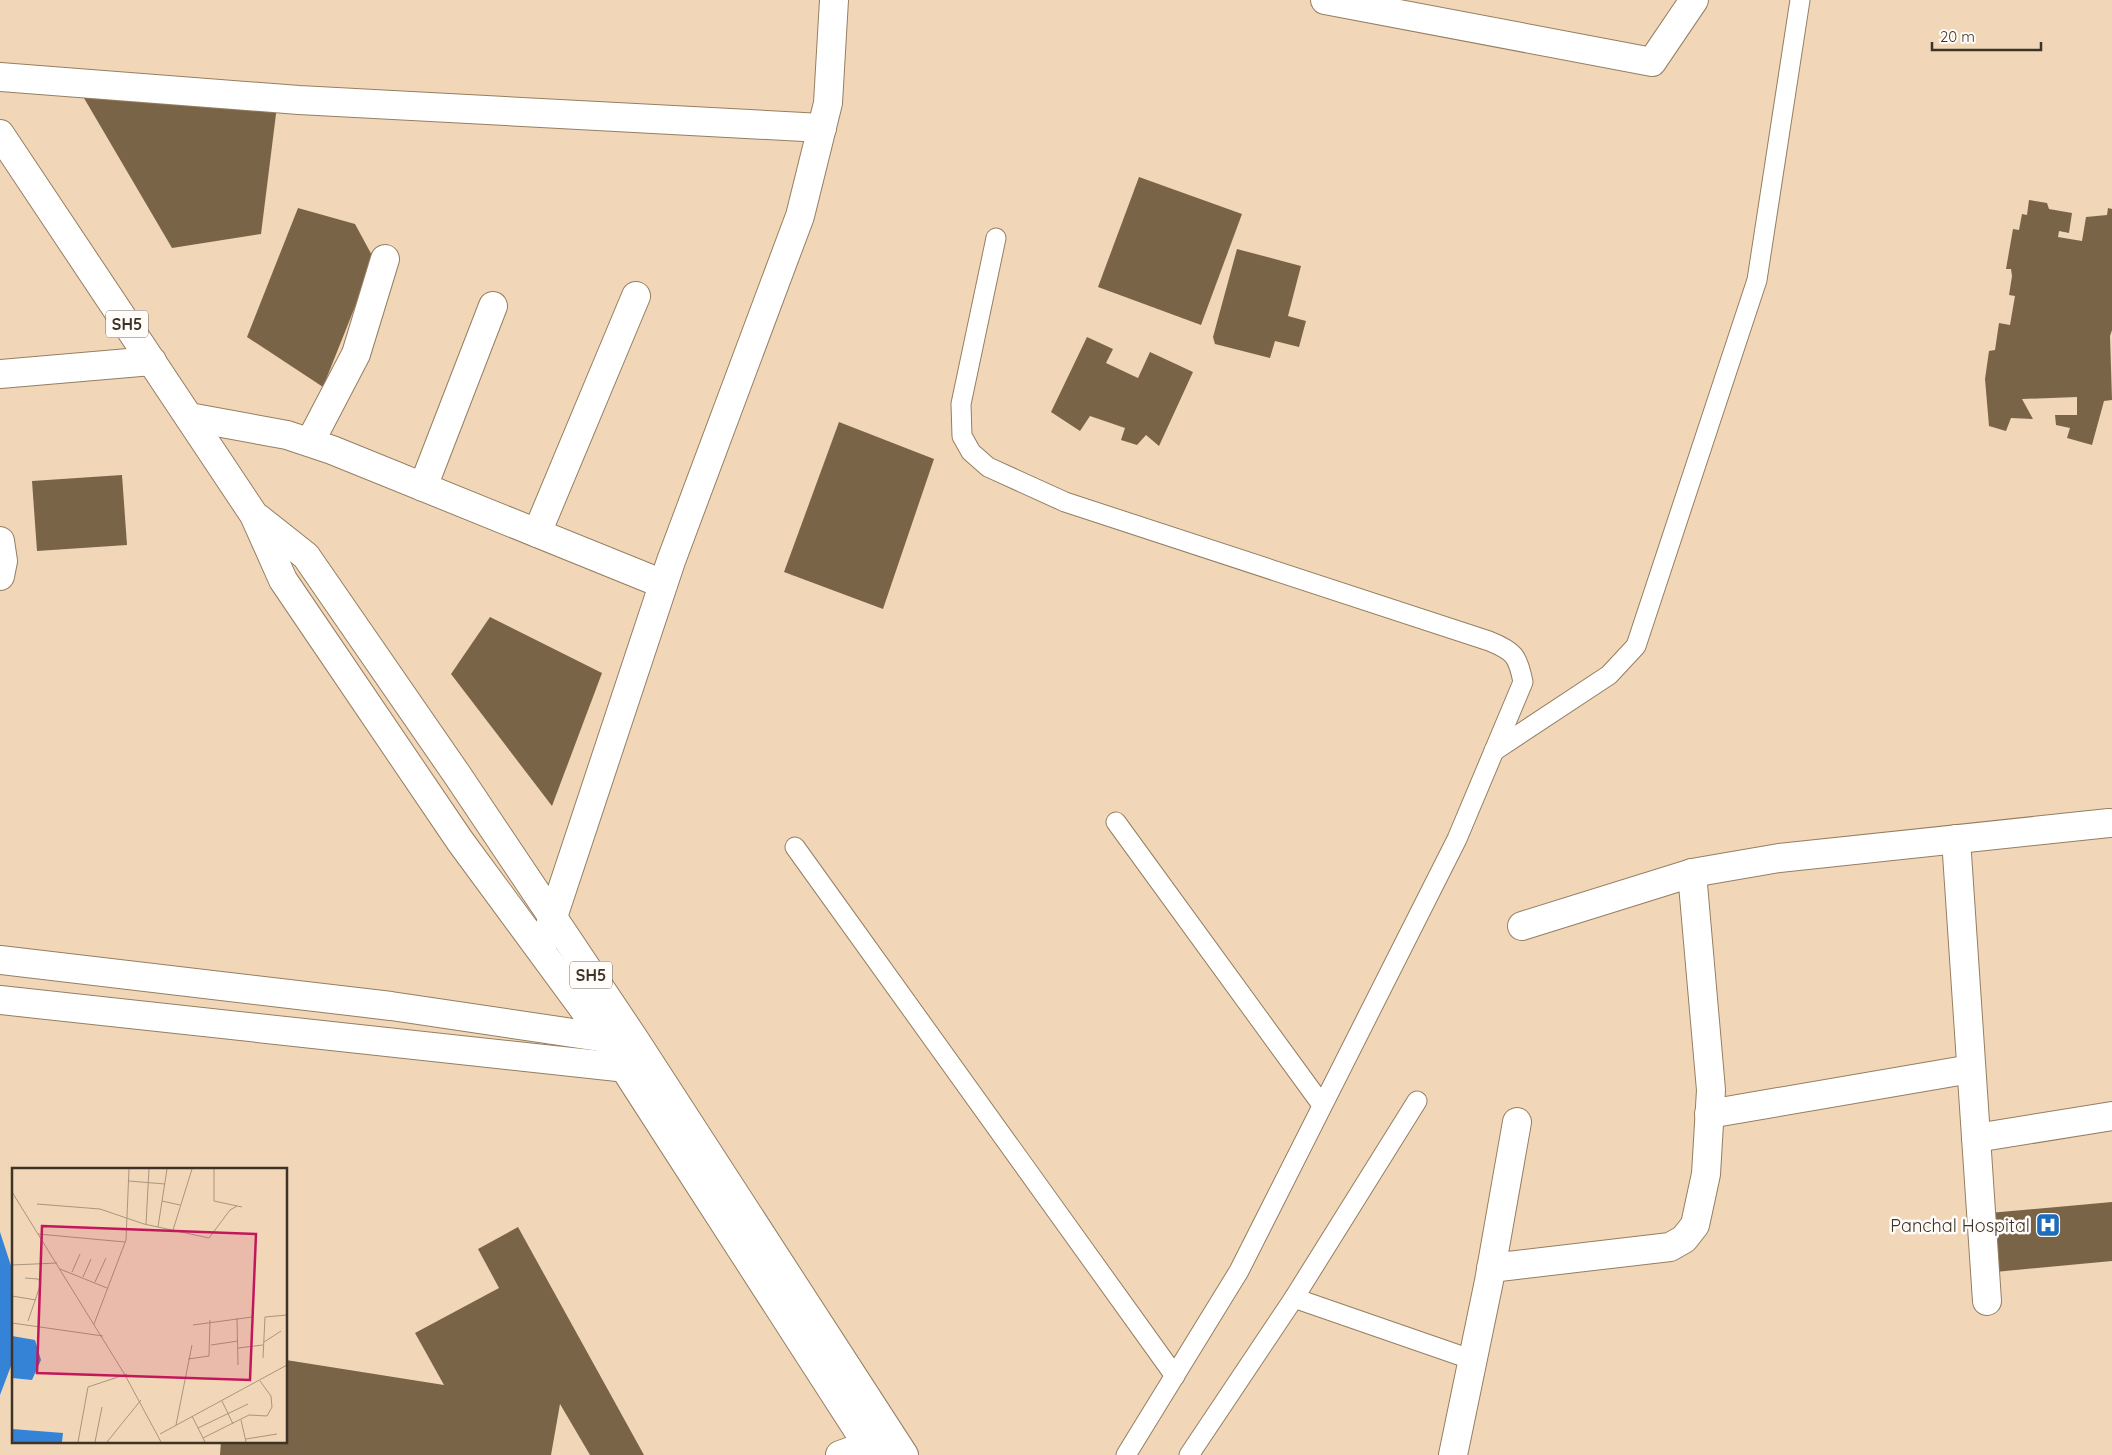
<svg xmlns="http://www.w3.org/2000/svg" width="2112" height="1455" viewBox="0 0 2112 1455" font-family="Quicksand,sans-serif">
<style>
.water{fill:#3483d6}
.building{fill:#7a6448}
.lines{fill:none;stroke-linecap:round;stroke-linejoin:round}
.lane-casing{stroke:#957e61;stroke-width:21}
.street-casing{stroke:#957e61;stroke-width:30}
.primary-casing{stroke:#957e61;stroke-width:30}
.lane{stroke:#fff;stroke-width:19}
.street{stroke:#fff;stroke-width:28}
.primary{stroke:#fff;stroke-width:28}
.labels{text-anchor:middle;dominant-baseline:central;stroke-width:5;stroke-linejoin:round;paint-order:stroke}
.shield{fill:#fffcf9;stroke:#776f65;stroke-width:1}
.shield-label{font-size:16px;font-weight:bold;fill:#3d3326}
.poi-label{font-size:18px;fill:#3d3326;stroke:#fffcf9;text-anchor:end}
.inset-road{fill:none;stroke:#a9957e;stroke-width:1}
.view{fill:#c2185b;fill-opacity:0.15;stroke:#c2185b;stroke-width:2.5}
.inset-edge{fill:none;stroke:#3d3326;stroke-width:2.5}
</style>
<rect width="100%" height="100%" fill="#f1d7b8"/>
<polygon class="water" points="0,1232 14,1275 14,1358 0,1395"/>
<g class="building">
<polygon points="81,93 277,106 261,234 172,248"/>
<polygon points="1139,177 1242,214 1201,325 1098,287"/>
<polygon points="2029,200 2047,203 2049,209 2072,213 2069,233 2059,231 2058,237 2082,241 2086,217 2107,215 2108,208 2112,209 2112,330 2110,336 2112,400 2104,401 2092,445 2067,438 2070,428 2056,425 2055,415 2077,415 2077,397 2022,399 2033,419 2011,418 2006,431 1989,426 1985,379 1989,351 1995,350 1999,323 2010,325 2015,296 2009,295 2012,276 2011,269 2006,269 2013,229 2019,230 2022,214 2027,215"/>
<polygon points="298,208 355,224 374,259 323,387 247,337"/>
<polygon points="1237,249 1301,266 1288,316 1306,321 1299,347 1275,341 1270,358 1215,344 1213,337"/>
<polygon points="1087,337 1113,349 1106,363 1138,378 1150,352 1193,372 1159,446 1146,435 1137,445 1121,440 1125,428 1090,416 1080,431 1051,412"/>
<polygon points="839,422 934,459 883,609 784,572"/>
<polygon points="122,475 127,545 37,551 32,481"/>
<polygon points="490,617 602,673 552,806 451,674"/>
<polygon points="2112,1202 2112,1261 1995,1272 1989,1213"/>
<polygon points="518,1227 644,1455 590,1455 560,1404 551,1455 220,1455 221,1441 286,1441 286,1360 444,1385 415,1333 499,1288 478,1249"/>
</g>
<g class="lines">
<defs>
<g id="lane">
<path d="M996,238l-35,166 1,32 9,16 17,15 77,35 424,139c25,10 29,15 34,41l-66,157 -218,432 -113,184"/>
<polyline points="1494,751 1609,675 1636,646 1757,280 1800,0"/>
<polyline points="1116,822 1322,1105"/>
<polyline points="795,847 1175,1376"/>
<polyline points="1294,1298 1473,1360"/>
<polyline points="1189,1455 1294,1298 1417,1101"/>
</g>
<g id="street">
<polyline points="1325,0 1652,62 1694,0"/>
<polyline points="0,77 299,100 822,128"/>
<polyline points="0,374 152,361"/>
<polyline points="189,417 287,435 332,450 663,584"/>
<polyline points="310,442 356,354 385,259"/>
<polyline points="423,487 493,306"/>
<polyline points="537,533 636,296"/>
<polyline points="0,541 3,561 0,576"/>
<polyline points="1956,839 1987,1301"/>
<polyline points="1522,926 1692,873 1779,858 2109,823"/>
<polyline points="546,938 671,561 800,216 828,103 834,0"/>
<polyline points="1709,1114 1971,1069"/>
<polyline points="1976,1138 2112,1116"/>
<polyline points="1491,1268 1670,1247 1684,1239 1695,1225 1706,1174 1711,1090 1692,873"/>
<polyline points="840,1455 890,1437"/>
<polyline points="1453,1455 1489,1281 1517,1122"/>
</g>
<g id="primary">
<polyline points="0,134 254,515 283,580 460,841 605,1038 874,1455"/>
<polyline points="258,518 306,556 458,776 635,1040 904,1455"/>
<polyline points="0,960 391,1006 613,1039"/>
<polyline points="0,1000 636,1069"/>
</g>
</defs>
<use href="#lane" class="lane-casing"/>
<use href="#street" class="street-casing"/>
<use href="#primary" class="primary-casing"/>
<use href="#lane" class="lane"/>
<use href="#street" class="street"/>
<use href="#primary" class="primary"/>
</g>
<defs>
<symbol id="hospital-square" viewBox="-11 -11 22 22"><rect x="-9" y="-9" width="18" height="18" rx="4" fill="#1d6dbb" stroke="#fffcf9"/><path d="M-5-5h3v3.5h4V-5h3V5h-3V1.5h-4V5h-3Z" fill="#fff"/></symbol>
</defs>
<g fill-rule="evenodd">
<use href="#hospital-square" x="2034" y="1211" width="28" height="28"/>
</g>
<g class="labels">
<g class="shield">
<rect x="106" y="310.5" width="42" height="27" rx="4"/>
<rect x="570" y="961.5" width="42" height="27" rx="4"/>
</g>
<g class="shield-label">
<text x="127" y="324">SH5</text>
<text x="591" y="975">SH5</text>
</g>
<g class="poi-label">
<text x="2030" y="1225">Panchal Hospital</text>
</g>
</g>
<g transform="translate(12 1168)">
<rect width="275" height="275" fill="#f1d7b8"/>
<path d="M0,168l23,4 6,20 -9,20 -20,-2zM0,261l51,4 -1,9h-50z" fill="#3483d6"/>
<path class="inset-road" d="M202,1v32l28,6M117,13l36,3M0,24l113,183 36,67M150,33l18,4M25,36l63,5 44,15 65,14 21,-28 7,-4M134,56l3,-55M146,59l9,-58M161,62l19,-61M26,66l87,8M0,97l45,-2M48,101l47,19M60,104l8,-18M71,109l8,-18M13,110l13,1 3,4 -13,38M83,114l11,-24M0,128l24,4M225,150l1,47M0,155l91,13M82,156l32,-84 3,-71M181,157l59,-8M252,174l17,-11M199,177l27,-4M226,180l25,-3M251,190l2,-41 22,-2M176,191l21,-3 1,-36M210,233l11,23M180,248l13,26M229,252l5,22M164,257l16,-80M186,260l50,-24M148,266l127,-69M191,270l46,-23 18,1 5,-9 -1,-11 -11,-15M234,271l31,-5M66,274l10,-55 39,-13M83,274l7,-35M95,274l34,-42"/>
<path class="view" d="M30,58l214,8 -6,146 -213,-7z"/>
<rect width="275" height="275" class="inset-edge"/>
</g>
<path d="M1932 42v8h109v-8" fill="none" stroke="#3d3326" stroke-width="2.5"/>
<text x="1940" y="42" font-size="15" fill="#3d3326" stroke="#fffcf9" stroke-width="4" paint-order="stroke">20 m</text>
</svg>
